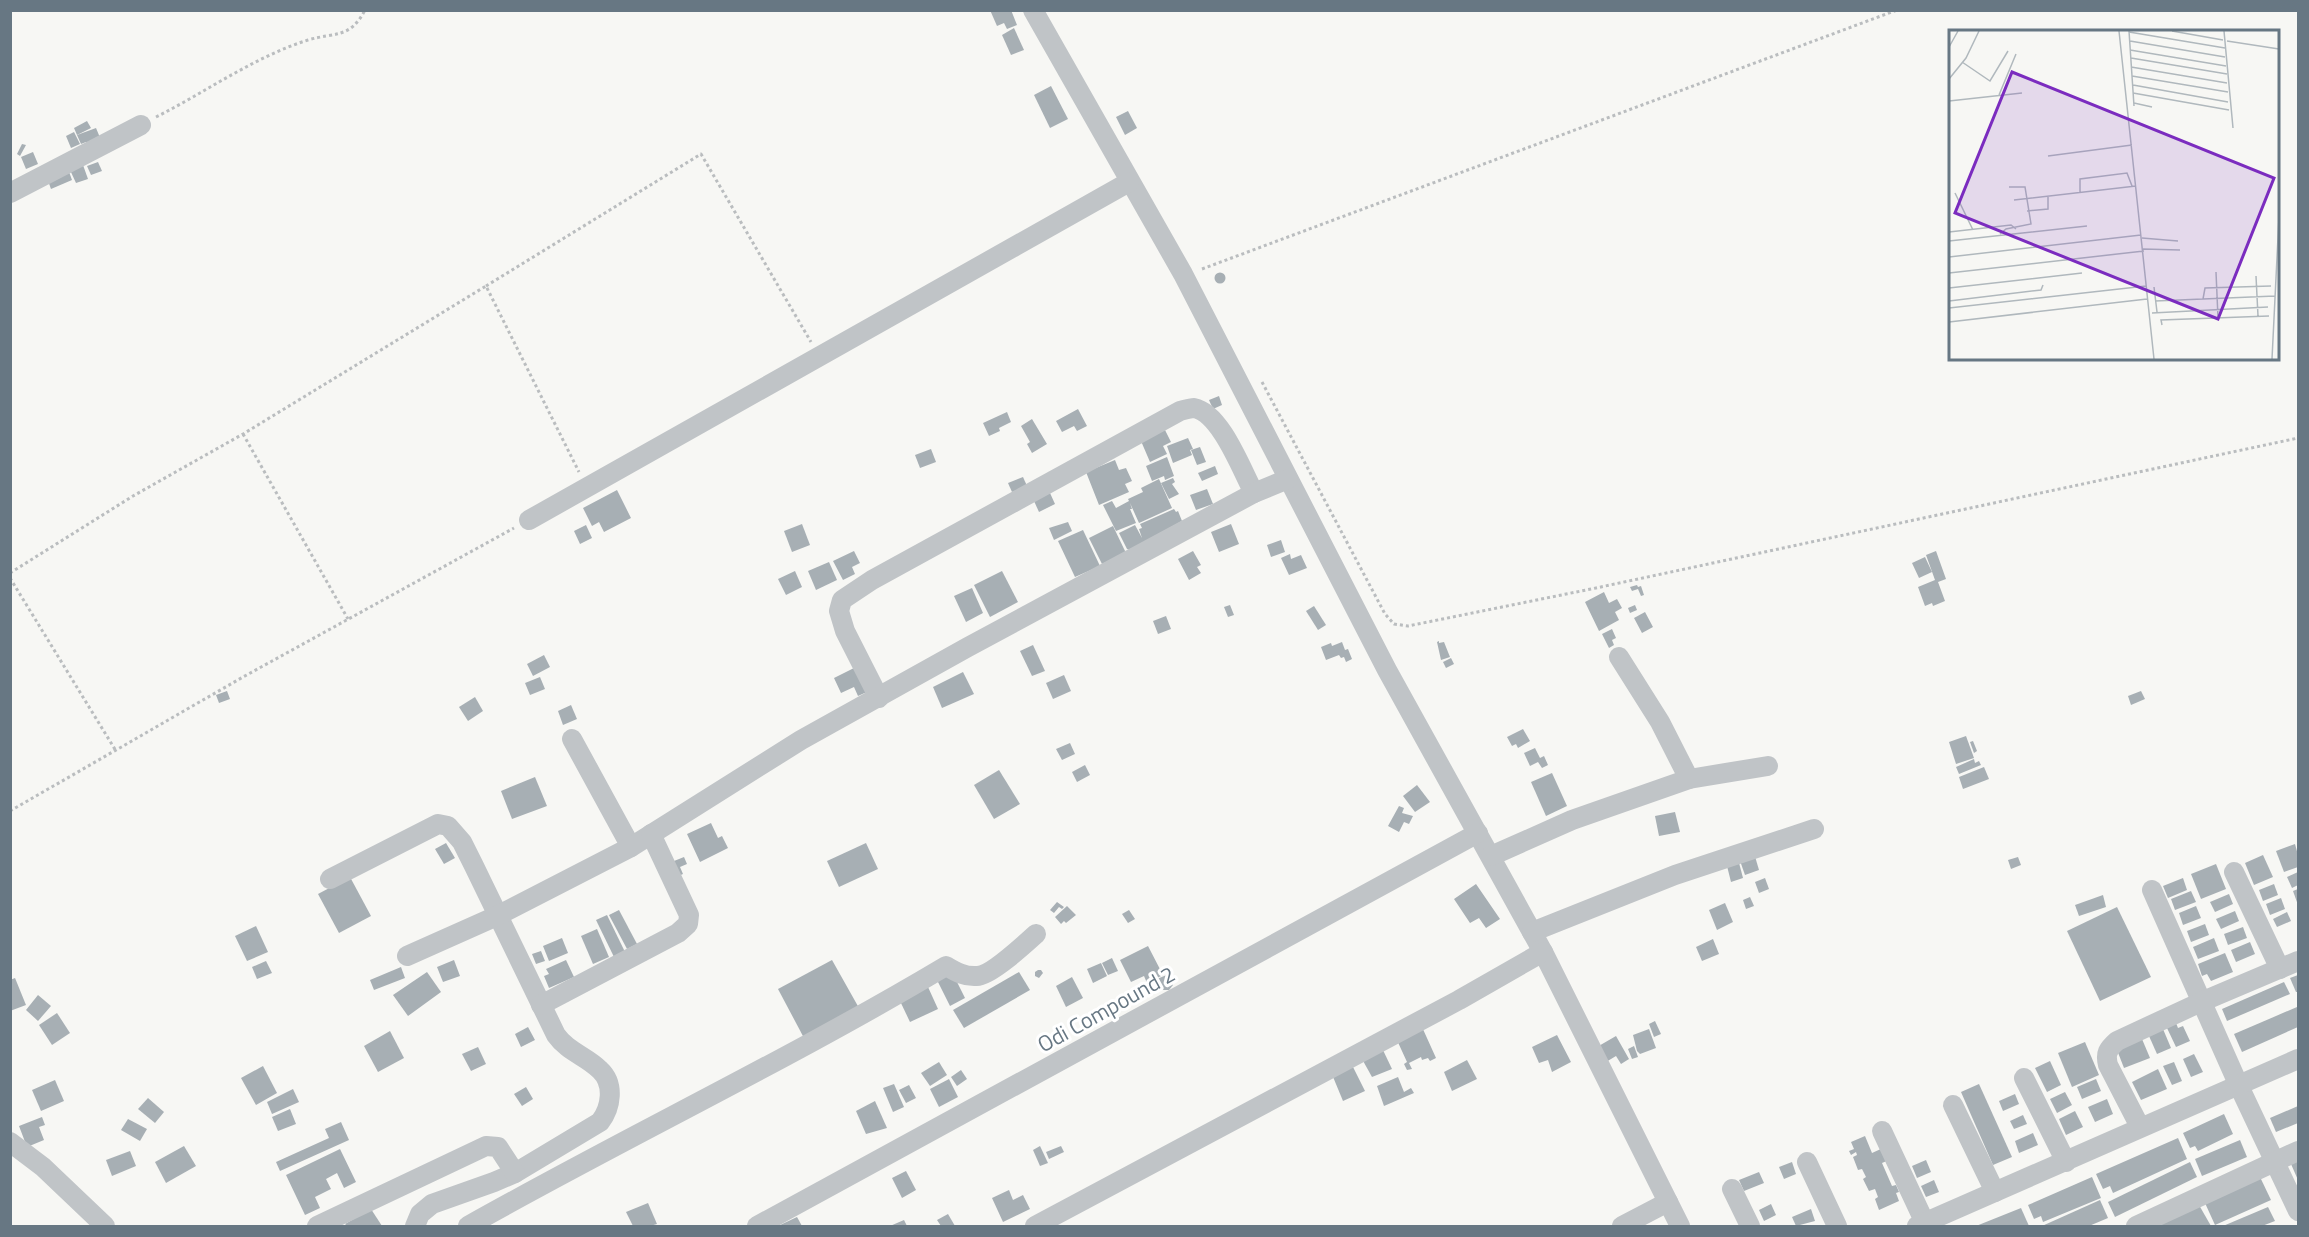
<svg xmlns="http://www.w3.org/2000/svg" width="2309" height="1237" viewBox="0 0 2309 1237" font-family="'Titillium Web',sans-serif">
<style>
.building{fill:#a7afb4}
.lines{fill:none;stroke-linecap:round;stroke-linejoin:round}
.path{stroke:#babdbf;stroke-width:3;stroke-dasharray:3 3;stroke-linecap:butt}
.minor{stroke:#c0c4c7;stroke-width:20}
.labels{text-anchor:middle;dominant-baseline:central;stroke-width:6;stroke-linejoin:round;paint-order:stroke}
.street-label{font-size:22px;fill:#677783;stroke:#fff}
.inset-road{fill:none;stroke:#b0b8bd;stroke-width:1.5}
.view{fill:#7b2cbf;fill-opacity:0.15;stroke:#7b2cbf;stroke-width:3}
.inset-edge{fill:none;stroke:#677783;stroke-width:3}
</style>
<rect width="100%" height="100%" fill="#f7f7f4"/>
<g class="building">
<polygon points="990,10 1011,10 1017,25 1007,29 1004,23 997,26"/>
<polygon points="1014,28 1024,50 1011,55 1002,35"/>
<polygon points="1051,86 1068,119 1050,128 1034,95"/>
<polygon points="1128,111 1137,128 1125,135 1116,117"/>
<polygon points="87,121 91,128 77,135 74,128"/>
<polygon points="96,128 101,140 88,147 86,142 81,144 77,135"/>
<polygon points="74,132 80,144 71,148 66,136"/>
<polygon points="22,144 26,145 20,156 17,154"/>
<polygon points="33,152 38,164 26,169 21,157"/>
<polygon points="98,162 102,171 91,175 87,166"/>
<polygon points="83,165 88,179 76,183 70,170"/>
<polygon points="68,169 72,180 51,189 47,178"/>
<circle cx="1220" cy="278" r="5.5"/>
<polygon points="1219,396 1222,405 1213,409 1209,400"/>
<polygon points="1078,409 1087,426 1077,431 1074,426 1062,432 1056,421"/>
<polygon points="1007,412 1011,422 999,428 1000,431 989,436 983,423"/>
<polygon points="1032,419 1047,444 1032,453 1027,444 1030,442 1021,426"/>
<polygon points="1165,430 1171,442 1163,446 1167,454 1150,462 1141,441"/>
<polygon points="1188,438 1193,449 1190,450 1192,455 1173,463 1167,446"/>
<polygon points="1200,447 1206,462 1197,465 1191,450"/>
<polygon points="931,449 936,462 920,468 915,455"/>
<polygon points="1167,457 1174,476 1165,480 1164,476 1152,481 1146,466"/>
<polygon points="1115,460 1119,470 1126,468 1132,481 1125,484 1129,492 1099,505 1086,472"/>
<polygon points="1215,466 1218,474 1202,481 1198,473"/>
<polygon points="1023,477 1027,486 1012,492 1008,483"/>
<polygon points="1173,478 1175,482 1172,484 1179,494 1169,499 1161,483"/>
<polygon points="1159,479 1172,508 1139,523 1130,503 1132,509 1130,509 1136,523 1116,531 1103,505 1112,501 1116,508 1129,501 1128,499 1143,492 1141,488"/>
<polygon points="1207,489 1213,504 1196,510 1190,495"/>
<polygon points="617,490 631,518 604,532 599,522 592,526 583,508"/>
<polygon points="1050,493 1055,504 1039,512 1034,501"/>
<polygon points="1174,509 1176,512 1178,511 1182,521 1130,550 1127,549 1119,533 1135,525 1142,538 1139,529 1142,528 1140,524"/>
<polygon points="1068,522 1072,531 1054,540 1049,528"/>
<polygon points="802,524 810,545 792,552 784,531"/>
<polygon points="1231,524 1239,544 1219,552 1211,532"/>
<polygon points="586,525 592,538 580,544 574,531"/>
<polygon points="1113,526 1126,553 1102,564 1089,538"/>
<polygon points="1083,530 1100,566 1075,577 1058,541"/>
<polygon points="1281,540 1285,552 1271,557 1267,545"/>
<polygon points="854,551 860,563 852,567 855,574 843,580 833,561"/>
<polygon points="1193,551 1201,565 1197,567 1201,573 1189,580 1178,559"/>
<polygon points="1936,551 1946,579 1938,582 1945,601 1933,606 1932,603 1925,606 1918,587 1935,580 1926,555"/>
<polygon points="1290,554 1291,559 1301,555 1307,568 1289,575 1281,558"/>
<polygon points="1925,557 1932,572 1919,578 1912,563"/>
<polygon points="829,562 837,580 816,590 808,571"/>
<polygon points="795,571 802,587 786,595 778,579"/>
<polygon points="1002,571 1018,602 990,617 974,585"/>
<polygon points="1637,585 1638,587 1641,586 1644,595 1641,596 1638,589 1632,591 1630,587"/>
<polygon points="972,588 983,613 966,622 954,596"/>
<polygon points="1604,592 1609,603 1617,599 1622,608 1615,612 1619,620 1599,631 1585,602"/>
<polygon points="1230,605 1234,615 1228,617 1224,607"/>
<polygon points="1635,605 1637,610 1630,613 1628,608"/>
<polygon points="1314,606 1326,625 1318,630 1306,611"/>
<polygon points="1645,612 1653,627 1642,633 1634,618"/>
<polygon points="1166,616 1171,629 1158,634 1153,621"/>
<polygon points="1612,629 1616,638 1612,640 1614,645 1609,648 1602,634"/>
<polygon points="1439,641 1439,643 1444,642 1450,657 1441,660 1437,642"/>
<polygon points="1342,642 1345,650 1348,649 1352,659 1346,662 1344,657 1341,658 1339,655 1326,660 1321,647 1331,643 1332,646"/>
<polygon points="1033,645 1045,671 1032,676 1020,651"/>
<polygon points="544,655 550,667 533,676 527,664"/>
<polygon points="1451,658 1454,664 1446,668 1443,662"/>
<polygon points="858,666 869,691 858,696 854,687 841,693 834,678"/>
<polygon points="963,672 974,694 942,708 933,687"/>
<polygon points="1064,675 1071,691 1053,699 1046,683"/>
<polygon points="540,677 545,689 530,695 525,683"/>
<polygon points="227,691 230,699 219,703 216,695"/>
<polygon points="2141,691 2145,699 2131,705 2128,696"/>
<polygon points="475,697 483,711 468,721 459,707"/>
<polygon points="571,705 577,719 563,725 558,711"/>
<polygon points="1523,729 1530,741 1518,748 1516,744 1512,746 1507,737"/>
<polygon points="1966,736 1974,758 1956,764 1949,742"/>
<polygon points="1973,741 1977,751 1974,753 1970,742"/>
<polygon points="1070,743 1075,754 1062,760 1056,749"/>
<polygon points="1535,748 1540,758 1544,756 1548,765 1542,768 1538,762 1530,766 1524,753"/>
<polygon points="1974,759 1975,763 1979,761 1981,765 1959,774 1956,767"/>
<polygon points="1085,765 1090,775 1077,782 1072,772"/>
<polygon points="1984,767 1989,779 1963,789 1959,777"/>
<polygon points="999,770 1020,804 994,819 974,785"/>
<polygon points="1552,773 1567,806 1546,816 1531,782"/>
<polygon points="535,777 547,806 512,819 501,791"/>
<polygon points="1417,785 1430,802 1415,812 1403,796"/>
<polygon points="1399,806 1404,808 1402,813 1413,816 1409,824 1404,822 1399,832 1388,826"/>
<polygon points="1675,812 1680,832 1659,836 1655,816"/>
<polygon points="711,823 718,838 722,836 728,848 700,862 687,834"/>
<polygon points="446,843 455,858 444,864 435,849"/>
<polygon points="866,843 878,869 839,887 827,861"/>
<polygon points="2295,844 2298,855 2298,867 2284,872 2276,851"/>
<polygon points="1754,853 1759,870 1745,875 1739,858"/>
<polygon points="2263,855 2273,877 2254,885 2245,863"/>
<polygon points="684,857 687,864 680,867 683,874 676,877 669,863"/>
<polygon points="2018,857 2021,865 2011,869 2008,860"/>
<polygon points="1738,859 1743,878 1731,882 1726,862"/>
<polygon points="2216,864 2226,889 2201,899 2191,874"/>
<polygon points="2298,872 2298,885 2292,888 2287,877"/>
<polygon points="350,877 371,916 339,933 318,894"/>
<polygon points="1765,878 1769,889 1759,893 1755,882"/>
<polygon points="2183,878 2187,890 2168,898 2163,886"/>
<polygon points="1476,884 1500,919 1486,928 1479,918 1470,923 1454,899"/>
<polygon points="2274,884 2278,895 2263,901 2259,890"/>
<polygon points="2298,889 2298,905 2293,891"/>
<polygon points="2191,891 2196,902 2175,910 2171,899"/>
<polygon points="2229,894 2233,904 2215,912 2210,902"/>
<polygon points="2103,895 2106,907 2079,916 2075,905"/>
<polygon points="1750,897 1754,906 1746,909 1743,900"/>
<polygon points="2281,898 2285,909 2270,915 2266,904"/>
<polygon points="1057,902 1064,907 1062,909 1059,907 1054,913 1050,910"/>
<polygon points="1725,903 1733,922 1717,930 1709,910"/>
<polygon points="1067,906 1076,915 1066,923 1064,921 1061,924 1055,917"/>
<polygon points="2196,906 2201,918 2183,925 2179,913"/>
<polygon points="2117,907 2151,977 2100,1001 2067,931"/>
<polygon points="619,910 637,944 627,949 609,915"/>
<polygon points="1129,910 1135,919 1128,923 1122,914"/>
<polygon points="2235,911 2239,921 2221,929 2216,919"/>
<polygon points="2287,912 2291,921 2277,927 2273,919"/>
<polygon points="607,915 625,952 614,957 596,920"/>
<polygon points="2205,924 2209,935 2191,942 2187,931"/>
<polygon points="256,926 268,952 247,961 235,936"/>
<polygon points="2243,927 2247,938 2228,945 2224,934"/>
<polygon points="597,929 609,957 593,964 581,936"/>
<polygon points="562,938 568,953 549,961 543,946"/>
<polygon points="2214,938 2219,951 2198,959 2193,947"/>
<polygon points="1713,939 1719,954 1702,961 1696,947"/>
<polygon points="2250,942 2255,954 2236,962 2231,950"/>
<polygon points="1148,946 1163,975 1147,983 1144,976 1131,982 1120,960"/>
<polygon points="541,951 545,961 536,964 532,954"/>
<polygon points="2225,953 2233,972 2211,981 2207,974 2202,976 2198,964"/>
<polygon points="1112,958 1118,971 1108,975 1102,963"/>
<polygon points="454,960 460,976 443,982 437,967"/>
<polygon points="566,960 574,977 549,988 544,976 549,974 546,969"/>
<polygon points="832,960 859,1008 804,1038 778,989"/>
<polygon points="266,961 272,973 257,979 252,967"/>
<polygon points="1101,963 1107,976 1093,983 1087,969"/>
<polygon points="401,967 405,978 374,990 370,980"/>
<polygon points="951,970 965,998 950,1006 936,978"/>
<polygon points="1038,970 1041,970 1043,973 1039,978 1035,976 1035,972"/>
<polygon points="427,972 441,992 408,1016 393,995"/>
<polygon points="1019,972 1030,990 964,1028 953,1010"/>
<polygon points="1169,974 1173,985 1169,990 1162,990 1157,979"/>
<polygon points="2298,975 2298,992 2296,992 2290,978"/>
<polygon points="1072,977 1083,998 1066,1007 1056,986"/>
<polygon points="15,978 26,1005 10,1011 10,980"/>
<polygon points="2284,982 2290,994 2227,1021 2222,1009"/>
<polygon points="928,987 938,1009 910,1022 900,1001"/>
<polygon points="38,995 51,1006 38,1021 26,1010"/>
<polygon points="2297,1007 2298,1027 2242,1052 2234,1034"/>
<polygon points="57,1013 70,1033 52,1045 39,1025"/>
<polygon points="1655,1021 1661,1034 1654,1037 1649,1024"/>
<polygon points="2176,1023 2178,1028 2183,1026 2190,1041 2176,1047 2167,1028"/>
<polygon points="528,1027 535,1040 521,1047 515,1034"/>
<polygon points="1422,1027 1436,1058 1430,1061 1428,1058 1422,1060 1421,1057 1409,1063 1412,1069 1407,1070 1404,1064 1407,1062 1396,1038"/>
<polygon points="1649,1029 1656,1048 1640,1054 1637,1051 1633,1035"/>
<polygon points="2163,1029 2171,1048 2157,1054 2149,1036"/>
<polygon points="390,1031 404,1058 378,1072 364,1046"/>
<polygon points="1557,1035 1571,1062 1552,1072 1548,1060 1539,1063 1532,1047"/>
<polygon points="1616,1036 1629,1059 1621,1064 1616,1056 1606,1062 1597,1047"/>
<polygon points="2142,1039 2150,1058 2124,1068 2117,1050"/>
<polygon points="2085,1042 2099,1075 2072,1087 2058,1053"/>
<polygon points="1634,1046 1638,1057 1632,1059 1628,1049"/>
<polygon points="478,1047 486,1064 471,1071 462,1054"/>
<polygon points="1382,1048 1392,1069 1372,1077 1362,1059"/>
<polygon points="2194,1054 2203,1072 2191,1077 2183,1059"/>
<polygon points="1467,1060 1477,1079 1452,1091 1444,1072"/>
<polygon points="2050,1061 2061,1085 2047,1092 2035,1068"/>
<polygon points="939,1062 947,1075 930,1086 921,1073"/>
<polygon points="2174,1062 2182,1081 2172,1085 2163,1066"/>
<polygon points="1351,1063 1365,1091 1343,1101 1331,1072"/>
<polygon points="263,1066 277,1093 256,1105 241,1078"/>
<polygon points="2158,1069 2167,1089 2141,1100 2132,1082"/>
<polygon points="961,1070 967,1079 957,1086 951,1077"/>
<polygon points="1398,1077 1404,1092 1411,1088 1414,1093 1384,1106 1377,1086"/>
<polygon points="949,1079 958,1097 939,1107 930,1089"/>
<polygon points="2096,1079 2101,1091 2082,1099 2077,1087"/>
<polygon points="55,1080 64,1101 41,1111 32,1090"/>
<polygon points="894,1084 904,1107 893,1112 883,1088"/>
<polygon points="1979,1084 2012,1157 1993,1165 1961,1092"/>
<polygon points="909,1085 916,1098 906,1103 899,1090"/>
<polygon points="526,1087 533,1099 522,1106 514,1094"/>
<polygon points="293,1089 299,1102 272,1114 267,1102"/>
<polygon points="2065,1092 2072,1105 2057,1113 2050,1099"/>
<polygon points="2015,1094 2019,1104 2003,1111 1999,1101"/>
<polygon points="148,1098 164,1112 155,1123 138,1109"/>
<polygon points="2107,1099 2113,1114 2095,1122 2088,1107"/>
<polygon points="875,1101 887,1128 866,1134 856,1111"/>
<polygon points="2298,1106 2298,1123 2276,1132 2270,1118"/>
<polygon points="290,1109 296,1124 278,1131 272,1117"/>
<polygon points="2075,1111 2083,1127 2066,1135 2059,1119"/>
<polygon points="2224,1114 2233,1134 2198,1151 2195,1146 2190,1148 2183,1133"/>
<polygon points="2023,1115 2027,1124 2014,1129 2010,1121"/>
<polygon points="42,1117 45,1125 39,1127 44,1140 27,1147 19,1126"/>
<polygon points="128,1119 147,1129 140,1141 121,1130"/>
<polygon points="341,1122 349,1140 280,1171 276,1162 329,1138 325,1129"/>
<polygon points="2033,1133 2038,1145 2019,1153 2015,1141"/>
<polygon points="1865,1136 1872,1153 1883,1148 1889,1160 1882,1163 1892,1186 1896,1185 1899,1192 1896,1193 1899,1201 1879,1210 1875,1199 1878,1197 1875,1189 1869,1191 1863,1179 1866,1177 1862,1169 1858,1170 1853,1157 1857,1155 1856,1152 1851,1155 1849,1151 1854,1149 1851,1142"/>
<polygon points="2178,1138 2187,1159 2113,1193 2110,1186 2103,1189 2096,1174"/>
<polygon points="2240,1140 2247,1157 2202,1176 2195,1159"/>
<polygon points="184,1146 196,1166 166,1183 155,1162"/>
<polygon points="1040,1146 1048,1163 1040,1166 1033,1150"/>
<polygon points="1061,1146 1064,1152 1049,1159 1046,1152"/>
<polygon points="340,1149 356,1182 344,1188 337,1173 326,1179 331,1189 315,1197 320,1208 305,1215 286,1175"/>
<polygon points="130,1151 136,1166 112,1176 106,1160"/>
<polygon points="1926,1160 1931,1172 1917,1178 1912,1166"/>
<polygon points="2298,1161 2298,1180 2291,1164"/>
<polygon points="1792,1162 1796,1174 1784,1179 1779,1167"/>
<polygon points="2190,1162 2197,1177 2115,1217 2108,1202"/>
<polygon points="906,1171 916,1190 902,1198 892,1178"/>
<polygon points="1759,1172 1764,1183 1744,1191 1739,1180"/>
<polygon points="2092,1177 2101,1198 2043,1222 2041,1216 2034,1219 2028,1205"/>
<polygon points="2260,1177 2271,1200 2215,1225 2205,1203"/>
<polygon points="1934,1180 1939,1192 1926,1197 1921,1186"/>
<polygon points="1009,1190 1013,1200 1023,1195 1030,1209 1003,1222 992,1198"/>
<polygon points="2100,1200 2108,1218 2089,1226 2042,1226"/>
<polygon points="648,1203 657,1224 650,1226 633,1226 626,1212"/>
<polygon points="1771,1204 1776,1215 1764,1221 1759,1210"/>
<polygon points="2199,1205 2211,1226 2157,1226"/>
<polygon points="2268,1207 2275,1221 2262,1226 2223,1226"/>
<polygon points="2021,1208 2029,1226 1976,1226"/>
<polygon points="371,1209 382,1226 347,1226 345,1224"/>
<polygon points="1811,1209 1815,1221 1796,1226 1792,1217"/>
<polygon points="948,1214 955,1226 941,1226 937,1220"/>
<polygon points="797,1217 802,1226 778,1226"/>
<polygon points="904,1220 907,1226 890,1226"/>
</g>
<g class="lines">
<g class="path">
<path d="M156,117c50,-25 98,-60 152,-77 27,-8 42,-1 57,-30"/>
<polyline points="1202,269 1897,10"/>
<polyline points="486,286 701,154 811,342"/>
<polyline points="1262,382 1385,614 1394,624 1408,626 1596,588 2298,438"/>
<polyline points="243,434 348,619"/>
<polyline points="10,573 133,496 243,434 486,286 579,472"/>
<polyline points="10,578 116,751"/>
<polyline points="10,811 243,677 514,528"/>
</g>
<g class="minor">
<polyline points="1033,10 1183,274 1387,670 1543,952 1680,1226"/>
<polyline points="10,193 141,125"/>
<polyline points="529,520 1129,182"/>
<polyline points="1619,657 1660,722 1689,779"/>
<path d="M879,698l-34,-67 -6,-20 3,-11 30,-20 308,-169c4,-1 10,-3 14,-3 27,5 48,63 60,85"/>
<polyline points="572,739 631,847"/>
<polyline points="1491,856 1572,820 1689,779 1768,766"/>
<polyline points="2234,872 2280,969"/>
<path d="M330,879l108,-55 10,2 14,16 12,24 82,169c12,17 30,21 44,35 15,14 11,38 0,52l-85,51 -21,9 -62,22 -12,10 -5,12"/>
<polyline points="2152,890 2239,1086 2298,1211"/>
<polyline points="1532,932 1675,875 1814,829"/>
<polyline points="407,956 499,915 631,847 801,740 968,647 1254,493 1288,479"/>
<polyline points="541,1005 678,933 688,924 689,915 651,834"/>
<polyline points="2024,1078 2066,1162"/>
<polyline points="1953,1105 1995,1192"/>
<path d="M2140,1127l-32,-62c-3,-12 0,-16 9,-24l84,-39 97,-41"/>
<polyline points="1882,1131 1925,1223"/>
<polyline points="10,1142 43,1167 105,1226"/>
<polyline points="1807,1162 1837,1226"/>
<polyline points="1732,1189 1750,1226"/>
<polyline points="317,1226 486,1146 498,1147 515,1173"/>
<path d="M468,1226c158,-89 322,-167 478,-260 10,6 19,11 31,10 13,0 48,-32 59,-42"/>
<polyline points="757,1226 1478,833"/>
<polyline points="1035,1226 1459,1000 1543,952"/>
<polyline points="1622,1226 1668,1202"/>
<polyline points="1917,1226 2298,1059"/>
<polyline points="2136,1226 2298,1151"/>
</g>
</g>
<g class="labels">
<g class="street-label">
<text transform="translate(1106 1009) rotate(-29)">Odi Compound 2</text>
</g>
</g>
<g transform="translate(1949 30)">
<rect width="330" height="330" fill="#f7f7f4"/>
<path class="inset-road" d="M170,1l35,328M180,1l5,75M223,1l51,9M275,1l9,97M180,2l96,16M181,11l95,16M278,11l52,8M0,17l9,-16M181,20l96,16M182,28l96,16M13,32l28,19 18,-30M182,37l96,16M183,46l96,16M0,49l17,-21 13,-27M184,55l95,17M184,63l96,17M50,65l17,-41M0,71l73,-8M185,73l18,4M99,126l84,-11M131,162v-13l47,-6 5,13M6,163l18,37M65,170l122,-14M78,181l21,-2v-12M0,202l62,-7 5,4M51,204l6,-5 25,-5 -6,-37h-16M193,208l36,3M0,211l138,-15M194,219l37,1M0,227l192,-22M267,242l2,46M0,243l195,-22M307,246l2,40M205,257l3,25M0,258l133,-15M254,269l2,-11 66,-2M0,271l92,-11 2,-5M206,271l120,-5M0,278l197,-22M203,283l116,-6M0,292l198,-23M213,295l-1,-5 108,-4M323,329l7,-142"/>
<path class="view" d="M63,42l262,106 -56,141 -263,-106z"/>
<rect width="330" height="330" class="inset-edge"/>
</g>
<rect width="2309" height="1237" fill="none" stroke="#677783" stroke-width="24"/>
</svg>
